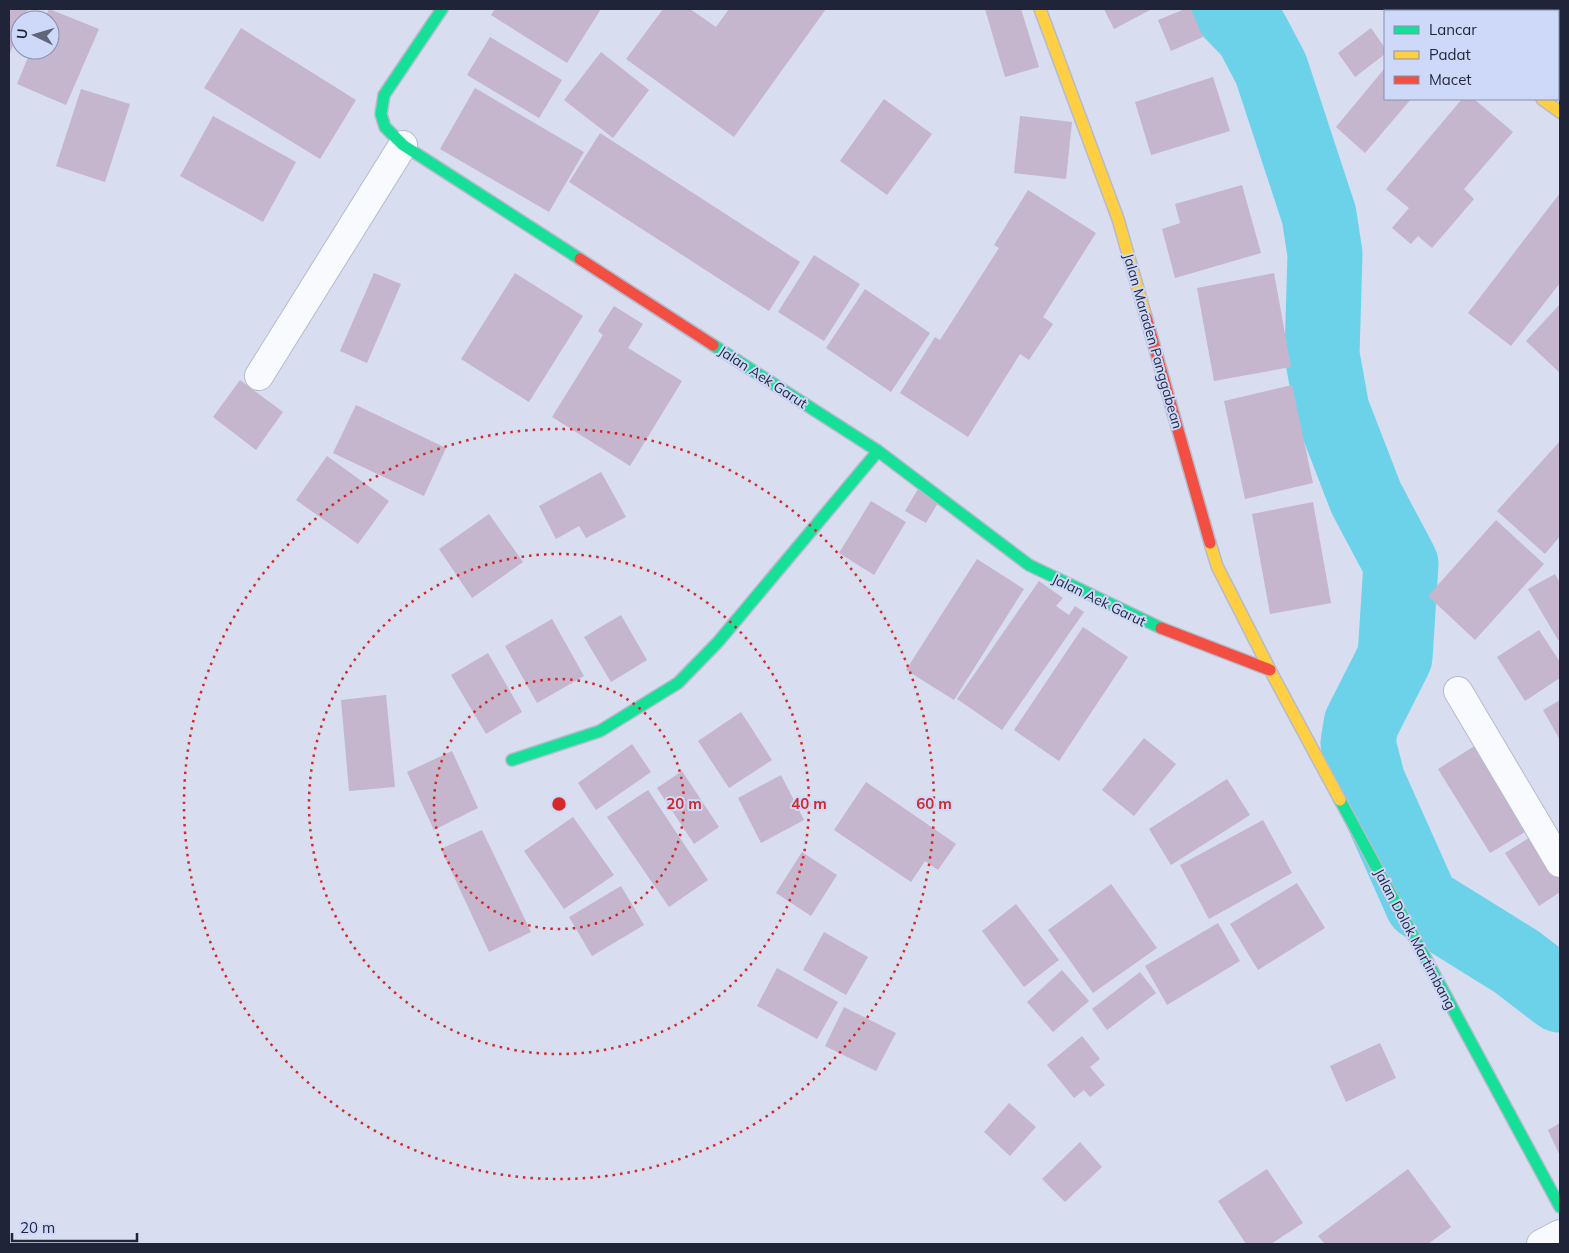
<svg xmlns="http://www.w3.org/2000/svg" width="1569" height="1253" viewBox="0 0 1569 1253" font-family="Mulish,sans-serif">
<style>
.lines{fill:none;stroke-linecap:round;stroke-linejoin:round}
.river{stroke:#6cd2ea;stroke-width:75}
.building{fill:#c5b5cd}
.street-casing{stroke:#b5bbcd;stroke-width:30}
.fast-casing{stroke:#b5bbcd;stroke-width:14}
.slow-casing{stroke:#b5bbcd;stroke-width:14}
.jam-casing{stroke:#b5bbcd;stroke-width:14}
.street{stroke:#f9fafd;stroke-width:28}
.fast{stroke:#16e098;stroke-width:11}
.slow{stroke:#ffcf43;stroke-width:11}
.jam{stroke:#f24e42;stroke-width:11}
.ring{fill:none;stroke:#d62828;stroke-width:2.5;stroke-dasharray:2.5 5}
.labels{text-anchor:middle;dominant-baseline:central;stroke-width:4;stroke-linejoin:round;paint-order:stroke}
.street-label{font-size:14px;fill:#1f2439;stroke:#ced8f9}
.centre{fill:#d62828;stroke:#ced8f9;stroke-width:2.5}
.ring-label{font-size:15px;text-anchor:middle;font-weight:bold;fill:#d62828;stroke:#ced8f9;stroke-width:4;stroke-linejoin:round;paint-order:stroke}
</style>
<rect width="100%" height="100%" fill="#d8ddef"/>
<g class="lines">
<polyline class="river" points="1229,9 1252,33 1271,69 1319,215 1325,254 1322,355 1332,410 1366,498 1401,564 1395,657 1361,724 1358,743 1368,782 1422,903 1517,962 1560,995"/>
</g>
<g class="building">
<polygon points="9,9 28,9 23,20 20,20 20,28 9,55"/>
<polygon points="49,9 99,29 66,105 17,84 31,50 50,50 50,20 44,20"/>
<polygon points="495,9 601,9 567,63 491,15"/>
<polygon points="663,9 690,9 716,27 729,9 826,9 734,137 626,59"/>
<polygon points="985,9 1021,9 1039,67 1005,77"/>
<polygon points="1104,9 1152,9 1114,29"/>
<polygon points="1185,9 1191,9 1203,37 1171,51 1158,20"/>
<polygon points="1477,9 1523,9 1521,11 1480,11"/>
<polygon points="1540,9 1560,9 1560,40 1558,43 1558,11 1538,11"/>
<polygon points="241,28 356,100 320,159 204,88"/>
<polygon points="1371,28 1385,48 1385,54 1355,77 1338,53"/>
<polygon points="490,37 562,80 539,118 467,75"/>
<polygon points="601,52 649,90 613,138 564,100"/>
<polygon points="1385,68 1385,99 1411,99 1365,153 1336,127"/>
<polygon points="1213,77 1230,131 1151,155 1135,102"/>
<polygon points="475,88 584,152 549,212 440,149"/>
<polygon points="81,89 130,104 105,182 56,166"/>
<polygon points="884,99 932,134 887,195 840,161"/>
<polygon points="1462,99 1474,99 1513,132 1464,189 1474,199 1432,248 1418,236 1411,244 1392,228 1409,208 1386,189"/>
<polygon points="213,116 296,162 263,222 180,176"/>
<polygon points="1020,116 1072,122 1066,179 1014,173"/>
<polygon points="600,133 800,262 769,311 569,182"/>
<polygon points="1242,185 1261,253 1175,278 1162,229 1180,223 1175,204"/>
<polygon points="1028,190 1096,233 1043,317 1053,324 1029,360 1020,354 968,437 900,393 935,337 940,340 999,248 994,245"/>
<polygon points="1560,193 1560,283 1511,346 1468,313"/>
<polygon points="814,255 860,284 824,341 778,312"/>
<polygon points="374,273 401,284 367,363 340,351"/>
<polygon points="515,273 583,316 529,402 461,359"/>
<polygon points="1274,273 1291,367 1214,381 1197,288"/>
<polygon points="865,289 930,333 891,392 826,348"/>
<polygon points="1560,304 1560,373 1526,341"/>
<polygon points="614,306 643,324 628,348 682,381 630,466 552,417 603,335 598,331"/>
<polygon points="240,380 283,412 256,450 213,417"/>
<polygon points="1292,385 1313,483 1245,499 1224,401"/>
<polygon points="356,405 446,448 424,496 333,453"/>
<polygon points="1560,441 1560,536 1545,554 1497,511"/>
<polygon points="327,456 389,501 358,544 296,500"/>
<polygon points="601,472 626,517 586,538 579,526 556,539 539,506"/>
<polygon points="918,489 939,501 926,523 905,511"/>
<polygon points="871,501 906,522 874,575 839,553"/>
<polygon points="1313,502 1331,603 1270,614 1252,514"/>
<polygon points="489,514 523,562 472,598 439,549"/>
<polygon points="1496,520 1544,564 1475,640 1428,596"/>
<polygon points="977,559 1024,589 954,700 906,670"/>
<polygon points="1555,574 1560,583 1560,639 1558,640 1528,589"/>
<polygon points="1039,581 1063,598 1056,606 1069,615 1075,606 1084,612 1002,730 957,699"/>
<polygon points="621,615 647,660 611,682 584,637"/>
<polygon points="552,619 584,676 537,703 505,646"/>
<polygon points="1083,627 1128,657 1059,761 1014,730"/>
<polygon points="1539,630 1560,662 1560,678 1525,701 1497,657"/>
<polygon points="488,653 522,712 486,734 451,675"/>
<polygon points="386,695 395,787 349,791 341,700"/>
<polygon points="1560,700 1560,740 1543,710"/>
<polygon points="741,712 772,760 729,788 698,741"/>
<polygon points="1144,738 1176,764 1134,816 1102,790"/>
<polygon points="632,744 651,772 596,810 578,783"/>
<polygon points="1476,745 1527,831 1490,853 1438,769"/>
<polygon points="452,751 478,808 434,830 407,772"/>
<polygon points="682,771 719,827 694,844 657,788"/>
<polygon points="781,775 804,820 761,843 738,798"/>
<polygon points="1227,779 1250,815 1171,865 1149,829"/>
<polygon points="866,782 956,844 938,870 925,861 911,882 834,830"/>
<polygon points="648,790 708,880 669,907 607,817"/>
<polygon points="573,817 614,875 564,909 524,851"/>
<polygon points="1263,820 1292,873 1209,919 1180,865"/>
<polygon points="482,830 531,932 489,952 441,849"/>
<polygon points="1535,834 1560,876 1560,892 1539,906 1505,853"/>
<polygon points="802,852 837,875 811,916 776,893"/>
<polygon points="1297,883 1325,928 1258,970 1230,924"/>
<polygon points="1111,884 1157,948 1093,993 1048,930"/>
<polygon points="621,886 644,925 592,956 569,917"/>
<polygon points="1016,904 1059,960 1024,987 982,931"/>
<polygon points="1218,923 1240,961 1167,1005 1145,966"/>
<polygon points="824,932 868,957 846,995 803,970"/>
<polygon points="777,968 838,1002 817,1039 757,1006"/>
<polygon points="1062,970 1089,1001 1053,1032 1027,1002"/>
<polygon points="1140,972 1156,993 1107,1030 1092,1009"/>
<polygon points="844,1007 896,1033 876,1071 825,1046"/>
<polygon points="1082,1036 1100,1059 1090,1067 1105,1085 1090,1097 1084,1090 1074,1098 1047,1065"/>
<polygon points="1380,1043 1396,1078 1346,1102 1330,1066"/>
<polygon points="1009,1103 1036,1127 1010,1156 984,1132"/>
<polygon points="1560,1123 1560,1156 1548,1130"/>
<polygon points="1080,1142 1102,1167 1065,1202 1042,1179"/>
<polygon points="1267,1169 1303,1223 1271,1244 1246,1244 1218,1201"/>
<polygon points="1408,1169 1451,1227 1428,1244 1325,1244 1318,1236"/>
</g>
<g class="lines">
<defs>
<g id="street">
<polyline points="259,376 403,145"/>
<polyline points="1458,691 1560,863"/>
<polyline points="1541,1244 1560,1234"/>
</g>
<g id="fast">
<polyline points="442,9 384,95 381,114 385,127 403,145 580,259"/>
<polyline points="1429,9 1431,11"/>
<polyline points="713,345 878,451 1029,565 1161,628"/>
<polyline points="512,760 600,731 678,683 718,642 878,451"/>
<polyline points="1340,800 1560,1207"/>
</g>
<g id="slow">
<polyline points="1040,9 1118,219 1146,317"/>
<polyline points="1542,99 1560,112"/>
<polyline points="1210,543 1217,566 1270,670 1340,800"/>
</g>
<g id="jam">
<polyline points="580,259 713,345"/>
<polyline points="1146,317 1210,543"/>
<polyline points="1161,628 1270,670"/>
</g>
</defs>
<use href="#street" class="street-casing"/>
<use href="#fast" class="fast-casing"/>
<use href="#slow" class="slow-casing"/>
<use href="#jam" class="jam-casing"/>
<use href="#street" class="street"/>
<use href="#fast" class="fast"/>
<use href="#slow" class="slow"/>
<use href="#jam" class="jam"/>
</g>
<g class="ring">
<circle cx="559" cy="804" r="125"/>
<circle cx="559" cy="804" r="250"/>
<circle cx="559" cy="804" r="375"/>
</g>
<g class="labels">
<g class="street-label">
<text transform="translate(1153 341) rotate(74)">Jalan Maraden Panggabean</text>
<text transform="translate(763 377) rotate(33)">Jalan Aek Garut</text>
<text transform="translate(1099 600) rotate(26)">Jalan Aek Garut</text>
<text transform="translate(1415 939) rotate(62)">Jalan Dolok Martimbang</text>
</g>
</g>
<circle cx="559" cy="804" r="8" class="centre"/>
<g class="ring-label">
<text x="684" y="809">20 m</text>
<text x="809" y="809">40 m</text>
<text x="934" y="809">60 m</text>
</g>
<rect width="1569" height="1253" fill="none" stroke="#1f2439" stroke-width="20"/>
<rect x="1384" y="10" width="175" height="90" fill="#ced8f9" stroke="#8890ac"/>
<rect x="1394" y="26" width="25" height="8" fill="#16e098" stroke="#8890ac"/>
<text x="1429" y="35" font-size="15" fill="#1f2439">Lancar</text>
<rect x="1394" y="51" width="25" height="8" fill="#ffcf43" stroke="#8890ac"/>
<text x="1429" y="60" font-size="15" fill="#1f2439">Padat</text>
<rect x="1394" y="76" width="25" height="8" fill="#f24e42" stroke="#8890ac"/>
<text x="1429" y="85" font-size="15" fill="#1f2439">Macet</text>
<g transform="translate(35 35) rotate(275)"><circle r="24" fill="#ced8f9" stroke="#8890ac"/>
<path d="M0-4L9 19L0 12L-9 19Z" fill="#606579"/>
<text y="-8" font-size="14" font-weight="bold" text-anchor="middle" fill="#1f2439">U</text>
</g>
<path d="M12 1233v8h125v-8" fill="none" stroke="#1f2439" stroke-width="2.5"/>
<text x="20" y="1233" font-size="15" fill="#1f2439" stroke="#ced8f9" stroke-width="4" paint-order="stroke">20 m</text>
</svg>
